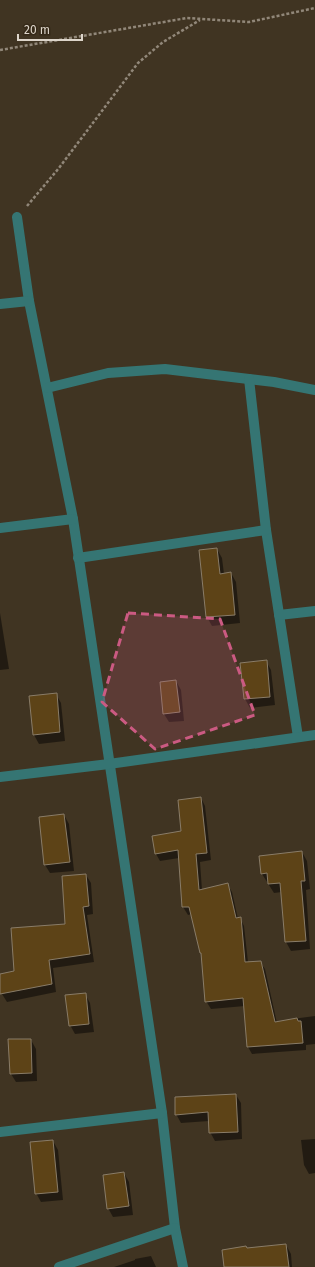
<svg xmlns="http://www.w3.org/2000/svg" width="315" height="1267" viewBox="0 0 315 1267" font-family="'Fira Sans',sans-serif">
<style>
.shadow{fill:#0007}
.building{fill:#5d4317;stroke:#897c68}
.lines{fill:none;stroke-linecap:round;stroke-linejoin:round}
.path{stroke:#918779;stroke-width:2.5;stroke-dasharray:3 2;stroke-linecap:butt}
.minor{stroke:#357573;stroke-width:10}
.marked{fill:#cb5a82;fill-opacity:0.2;stroke:#cb5a82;stroke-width:3;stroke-dasharray:8 5;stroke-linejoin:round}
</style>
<rect width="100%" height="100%" fill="#403422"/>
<g class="shadow">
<polygon points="217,549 222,558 224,574 231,573 236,582 240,623 212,626 207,617"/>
<polygon points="0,613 9,669 0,670"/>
<polygon points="266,661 271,670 275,705 250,708 245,699 241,664"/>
<polygon points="176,681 181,690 184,721 169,722 164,714"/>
<polygon points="56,694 61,703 65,741 39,744 34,735"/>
<polygon points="201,798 205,806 211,860 200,862 202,890 227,884 232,892 238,919 240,918 244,926 248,962 260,962 265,969 277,1023 293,1020 292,1019 315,1016 315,1044 306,1045 306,1050 252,1054 248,1047 245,1006 211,1009 206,1001 202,956 201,952 192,914 188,915 183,907 179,858 160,861 156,854 182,832"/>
<polygon points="64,815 69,824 74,871 50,873 45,865"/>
<polygon points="302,852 307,861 310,889 306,890 310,949 291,951 286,942 282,892 274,893 262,874"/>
<polygon points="86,875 91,883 93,914 87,915 94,962 53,968 56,992 7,1002 2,994 0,975 15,972 66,925"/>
<polygon points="85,994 90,1003 94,1032 75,1034 70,1025"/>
<polygon points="31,1040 36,1049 37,1081 16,1082 11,1074"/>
<polygon points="236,1095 241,1103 242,1139 215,1141 210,1132 209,1121 181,1123 176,1114"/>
<polygon points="315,1139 315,1173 309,1174 304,1165 301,1140"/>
<polygon points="53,1141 58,1150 63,1200 41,1202 36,1193"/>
<polygon points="124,1173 129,1182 133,1215 113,1217 108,1208"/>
<polygon points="286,1245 291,1254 292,1267 225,1267 247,1249"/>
<polygon points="151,1256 156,1267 114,1267 135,1260 135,1259"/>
</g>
<g class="building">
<polygon points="217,548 220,574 231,572 235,615 206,617 199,550"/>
<polygon points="267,660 270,697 244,699 240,663"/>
<polygon points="176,680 180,712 163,714 160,682"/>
<polygon points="57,693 60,732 33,735 29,696"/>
<polygon points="201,797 207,853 196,854 199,890 228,883 236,918 241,917 245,962 261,961 275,1022 297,1018 298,1021 301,1021 303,1043 247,1047 243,998 205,1002 201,953 200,953 189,907 182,907 178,850 155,854 152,836 181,831 178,800"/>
<polygon points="64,814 70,862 44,865 39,817"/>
<polygon points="302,851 305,881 301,881 306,941 285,942 280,883 268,884 267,873 261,874 259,856"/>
<polygon points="86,874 89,906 83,907 90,954 49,960 52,984 0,994 0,974 14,971 11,928 65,924 62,876"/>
<polygon points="86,993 89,1024 69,1026 65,995"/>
<polygon points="8,1039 31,1039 32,1073 10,1074"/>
<polygon points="236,1094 238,1132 209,1133 208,1112 175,1115 175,1097"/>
<polygon points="53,1140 58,1192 35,1194 30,1142"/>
<polygon points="124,1172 129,1206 107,1209 103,1175"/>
<polygon points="286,1244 289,1267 224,1267 222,1250 246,1246 247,1248"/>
</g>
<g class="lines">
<g class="path">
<polyline points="0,50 187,18 249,22 315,8"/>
<polyline points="27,206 59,168 138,63 163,42 200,20"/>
</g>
<g class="minor">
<polyline points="17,217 29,301 73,519 162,1113 175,1228 183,1267"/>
<polyline points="0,304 29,301"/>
<polyline points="47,388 108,373 165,369 274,382 315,390"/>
<polyline points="0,528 73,519"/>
<polyline points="266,530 298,737"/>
<polyline points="78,558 266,530 249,379"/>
<polyline points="279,615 315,611"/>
<polyline points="0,777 109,764 315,735"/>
<polyline points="0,1132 162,1113"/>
<polyline points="59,1267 175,1228"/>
</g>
</g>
<path class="marked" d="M128,613l92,6 35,96 -100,34 -53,-47z"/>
<path d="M18 34v6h64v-6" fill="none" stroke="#ddd5ca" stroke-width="2"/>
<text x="24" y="34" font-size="12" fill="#ddd5ca" stroke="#362a19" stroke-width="3" paint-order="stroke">20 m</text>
</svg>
